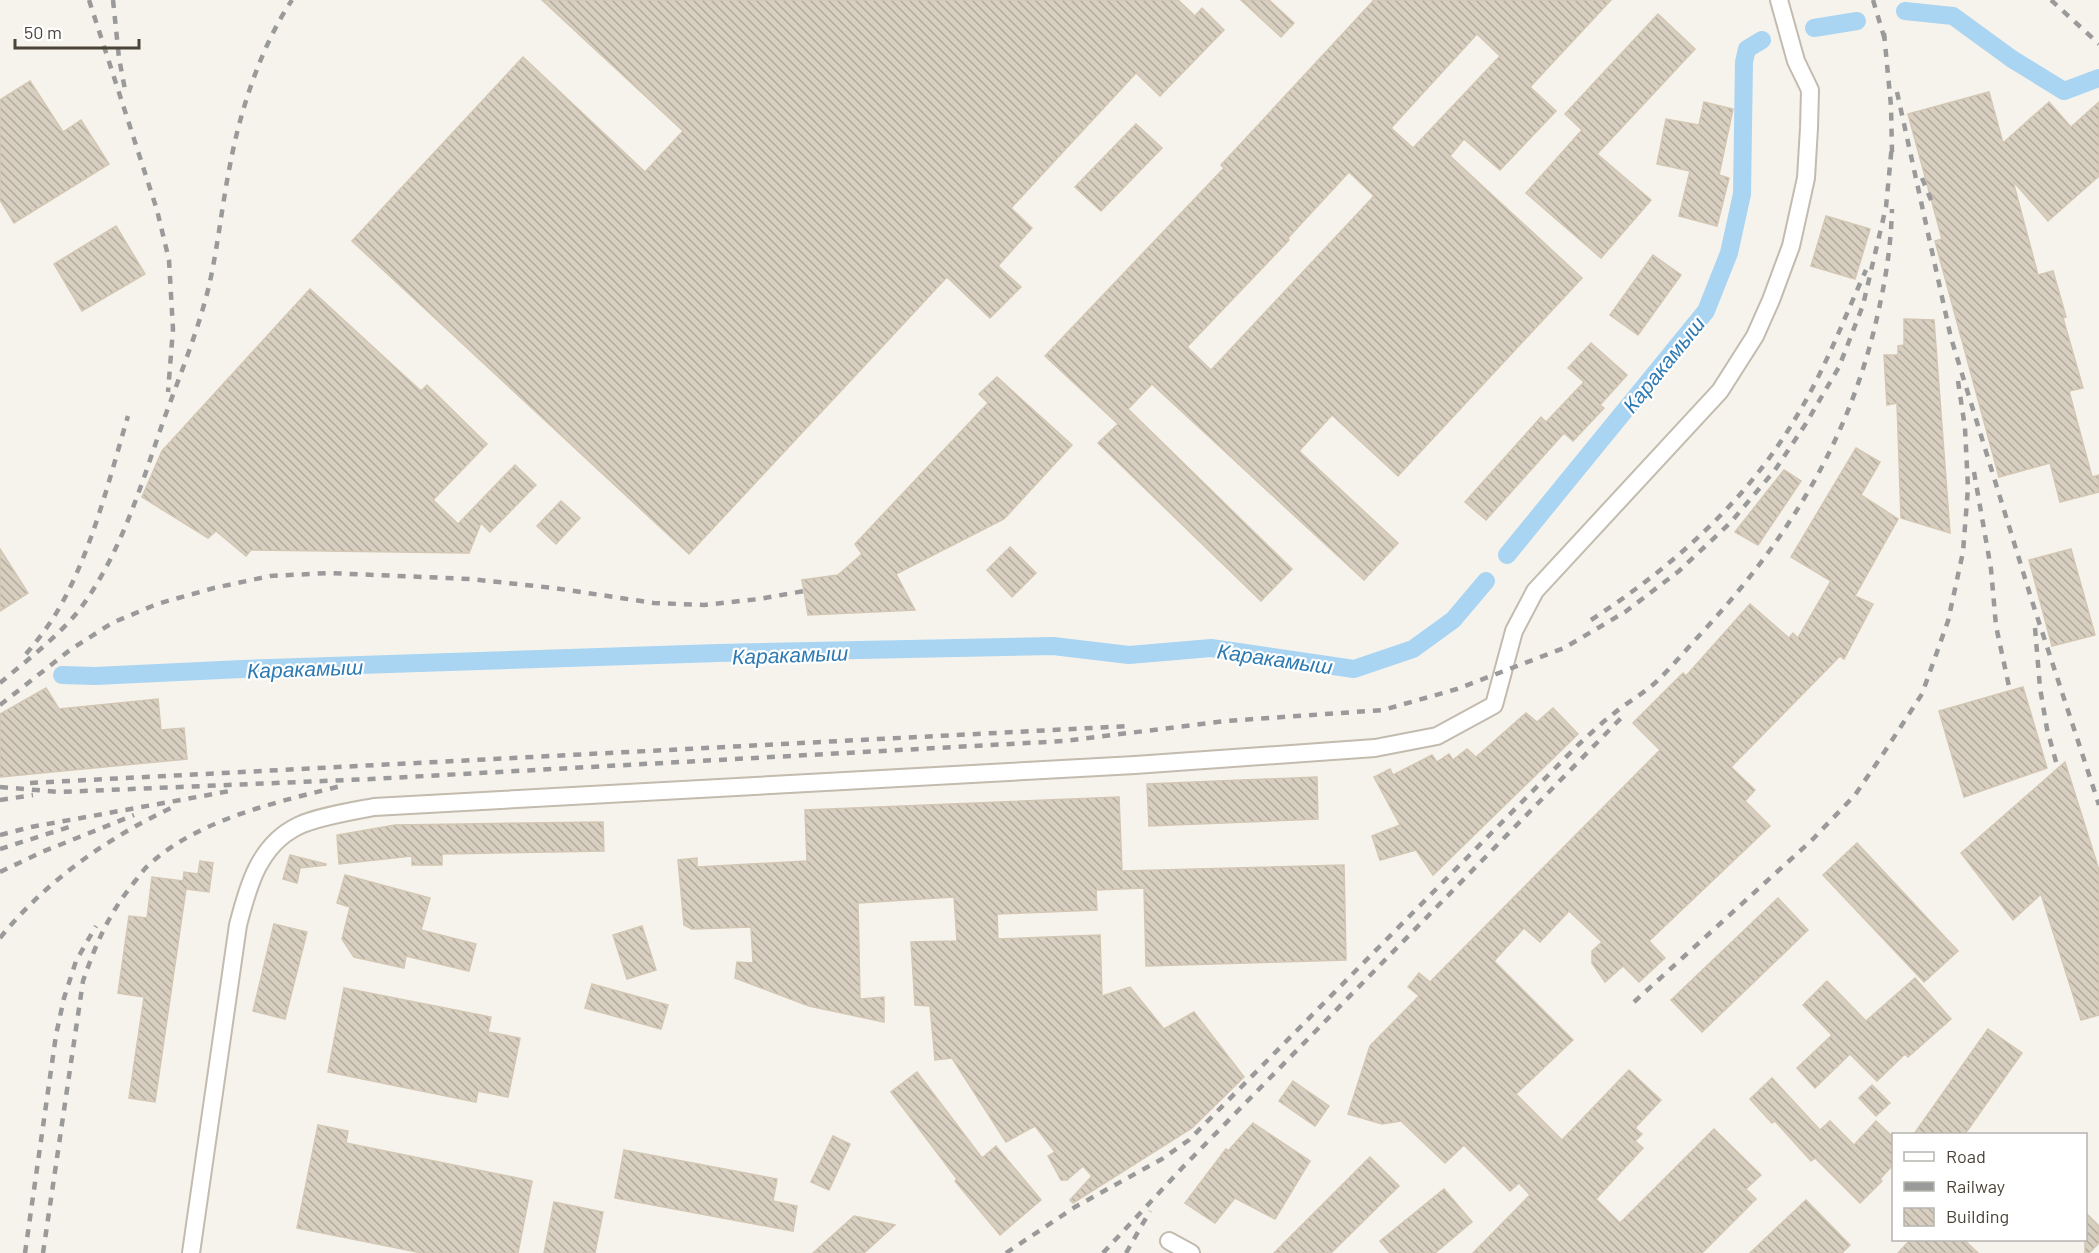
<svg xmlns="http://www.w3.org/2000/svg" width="2099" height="1253" viewBox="0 0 2099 1253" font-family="Barlow,sans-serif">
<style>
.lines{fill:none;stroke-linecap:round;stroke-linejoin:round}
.canal{stroke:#a9d4f2;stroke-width:18}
.building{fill:url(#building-back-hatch);stroke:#d3c7b4;stroke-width:1.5;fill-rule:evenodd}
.street-casing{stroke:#c2bbae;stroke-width:20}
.street{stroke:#fff;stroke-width:16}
.rail{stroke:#9a9a9a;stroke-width:4.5;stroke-dasharray:8 8;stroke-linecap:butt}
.labels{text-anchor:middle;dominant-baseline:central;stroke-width:4.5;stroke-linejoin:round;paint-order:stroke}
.water-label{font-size:21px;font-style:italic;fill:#2e7ab2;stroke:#fff}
</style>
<defs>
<pattern id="building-back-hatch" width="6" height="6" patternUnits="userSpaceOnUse" patternTransform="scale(1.5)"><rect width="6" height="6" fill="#d8cfc1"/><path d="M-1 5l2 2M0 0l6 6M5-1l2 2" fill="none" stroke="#b1aa9e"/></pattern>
</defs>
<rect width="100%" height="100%" fill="#f6f3ec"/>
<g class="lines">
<g class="canal">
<polyline points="1905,11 1953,16 2012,59 2064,91 2099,78"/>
<polyline points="1814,28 1857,21"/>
<polyline points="1507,555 1706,311 1729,253 1742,194 1744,62 1747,49 1762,40"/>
<polyline points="62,675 95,676 242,669 718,653 1053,646 1129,655 1211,648 1354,669 1413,649 1453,620 1486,581"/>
</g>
</g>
<g class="building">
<polygon points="542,0 1178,0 1195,16 1202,8 1224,30 1160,96 1136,73 1011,208 1032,228 998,266 1021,287 990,318 947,277 689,554 352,241 523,57 645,172 683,131"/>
<polygon points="1241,0 1269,0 1294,23 1281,37"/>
<path d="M1374,0h237l-81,87 26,24 -56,59 -36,-31 -14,17 132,122 -184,198 -66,-61 -33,36 99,92 -34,37 -212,-196 -24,25 164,160 -31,32 -163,-158 20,-19 -73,-68 179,-188 -3,-3zM1477,34l23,22 -87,92 -22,-20zM1349,172l25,24 -163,174 -24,-23 102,-107 -1,-2z"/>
<polygon points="1658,14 1695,49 1597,154 1651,200 1601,258 1526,193 1582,130 1565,114"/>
<polygon points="30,81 63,132 81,120 109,164 14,223 0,200 0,100"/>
<polygon points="1989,92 2003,143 2049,102 2071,127 2099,102 2099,176 2048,221 2013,181 2038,275 2053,271 2066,317 2063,318 2083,388 2069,391 2092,477 2099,475 2099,492 2060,502 2050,463 1999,477 1935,241 1942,239 1908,114"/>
<polygon points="1704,102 1733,109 1719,175 1729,178 1717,226 1679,216 1690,171 1657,164 1666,119 1699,125"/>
<polygon points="1136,124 1162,148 1101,211 1075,187"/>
<polygon points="1826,216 1870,229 1855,279 1811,266"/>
<polygon points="116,226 145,274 82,311 54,264"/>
<polygon points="1653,255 1681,275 1638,335 1610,315"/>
<polygon points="310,289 421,391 427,385 487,444 433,500 458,524 515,465 536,485 490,532 481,523 469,553 251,550 246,556 216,531 208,538 142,497 162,451"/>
<polygon points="1904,319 1934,320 1950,533 1901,518 1897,403 1887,405 1884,355 1898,355 1898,346 1904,345"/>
<polygon points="1591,343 1627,375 1600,405 1604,408 1573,441 1564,433 1486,520 1465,502 1541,417 1546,422 1584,382 1568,368"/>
<polygon points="997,377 1072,445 1004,519 896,574 915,610 808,615 802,580 838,575 862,554 855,544 988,403 979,394"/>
<polygon points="1856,448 1880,462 1861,495 1898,519 1855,596 1873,604 1844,659 1840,656 1731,767 1755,790 1745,801 1770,826 1649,941 1665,958 1639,982 1623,966 1605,982 1592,963 1592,951 1602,942 1569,911 1540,942 1524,928 1494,961 1573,1040 1516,1094 1562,1140 1629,1070 1661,1100 1635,1128 1642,1134 1635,1141 1643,1148 1596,1199 1620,1223 1714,1129 1761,1175 1746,1189 1756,1199 1702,1253 1473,1253 1530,1195 1519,1183 1510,1191 1464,1145 1445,1163 1401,1121 1382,1124 1348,1114 1370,1046 1419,996 1408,987 1419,973 1430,982 1660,750 1633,723 1683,673 1686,676 1750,604 1789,638 1793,633 1798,638 1831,581 1791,557"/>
<polygon points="1784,470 1801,481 1758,545 1735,532"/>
<polygon points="561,501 580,518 556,544 537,526"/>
<polygon points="1010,547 1036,573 1012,597 987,570"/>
<polygon points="0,549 28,593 0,611"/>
<polygon points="2071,549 2095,635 2052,646 2029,560"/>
<polygon points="2023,687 2047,768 1964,797 1939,711"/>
<polygon points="46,688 59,709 158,699 161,730 184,728 187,759 0,777 0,714"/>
<polygon points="1553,708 1578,734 1433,875 1416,850 1380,860 1372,836 1400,825 1374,777 1390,769 1393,775 1432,755 1437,762 1449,754 1453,760 1467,749 1476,757 1526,713 1537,722"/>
<polygon points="2065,762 2099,870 2099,1015 2081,1020 2041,894 2013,920 1961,853"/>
<polygon points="1317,777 1318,819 1149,826 1147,784"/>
<polygon points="1119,797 1122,871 1344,865 1346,960 1146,966 1144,888 1096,890 1097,910 997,914 998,939 1100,935 1102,996 1130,987 1164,1029 1194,1012 1244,1077 1192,1128 1073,1203 1070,1200 1092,1176 1083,1166 1067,1180 1061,1180 1048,1156 1055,1152 1035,1126 1006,1142 952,1058 935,1060 930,1006 915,1005 911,942 957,941 954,897 858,903 860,999 884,997 884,1022 809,1006 735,978 737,962 753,963 751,927 692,929 684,925 678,860 697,858 697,867 807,861 805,810"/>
<polygon points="603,822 604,851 442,854 442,865 412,865 412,856 339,864 337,835 395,825"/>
<polygon points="1857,843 1958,951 1924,982 1823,875"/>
<polygon points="290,855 326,864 326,865 300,868 297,883 283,879"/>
<polygon points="200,861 213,863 209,892 186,889 155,1102 129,1098 144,997 118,993 129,916 147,918 152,877 183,881 184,872 198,874"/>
<polygon points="345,875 430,898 421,930 476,944 469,971 406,956 404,968 354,957 342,939 350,907 337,903"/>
<polygon points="1778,898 1808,930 1702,1032 1671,1000"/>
<polygon points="274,924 307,932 285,1019 253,1011"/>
<polygon points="642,926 656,970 627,979 613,935"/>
<polygon points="1915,978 1951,1019 1908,1057 1905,1054 1877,1081 1850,1054 1815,1088 1797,1068 1832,1035 1803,1005 1827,981 1866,1021"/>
<polygon points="592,984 668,1005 661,1029 585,1008"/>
<polygon points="344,988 491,1017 488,1032 520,1038 508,1097 478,1091 476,1102 328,1072"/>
<polygon points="1988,1029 2022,1053 1965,1134 1914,1134"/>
<polygon points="917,1072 982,1158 996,1146 1041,1200 1000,1235 955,1181 957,1179 891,1092"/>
<polygon points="1772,1078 1820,1130 1830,1121 1854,1145 1876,1121 1893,1137 1893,1165 1880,1179 1882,1181 1860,1203 1815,1158 1811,1161 1775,1121 1772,1123 1750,1099"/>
<polygon points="1293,1081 1329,1106 1315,1126 1279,1101"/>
<polygon points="1872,1085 1890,1103 1876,1116 1859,1098"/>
<polygon points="1253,1123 1310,1161 1275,1219 1235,1198 1215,1223 1185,1203 1226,1149 1228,1151"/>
<polygon points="318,1125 348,1131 346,1143 532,1181 518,1253 422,1253 297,1228"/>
<polygon points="833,1136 850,1144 829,1190 811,1182"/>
<polygon points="624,1150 777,1179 773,1201 797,1206 793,1231 615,1198"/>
<polygon points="1370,1157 1399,1186 1331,1253 1274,1253"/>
<polygon points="1444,1189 1472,1222 1435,1253 1390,1253 1380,1241"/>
<polygon points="1806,1200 1850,1245 1842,1253 1750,1253"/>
<polygon points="554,1202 603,1212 595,1253 544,1253"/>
<polygon points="2085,1212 2099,1226 2099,1243 2089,1253 2085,1253"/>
<polygon points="854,1216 895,1225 864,1253 813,1253"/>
<polygon points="1911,1239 1963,1239 1978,1253 1898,1253"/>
</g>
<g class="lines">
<defs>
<g id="street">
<polyline points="1169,1241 1191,1253"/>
<path d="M191,1253l47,-328c10,-39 21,-80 60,-99 18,-9 55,-15 76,-19l761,-42 240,-17 62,-12 57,-31 20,-74 21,-40 185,-200 35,-55 16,-36 20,-54 15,-68 3,-50 1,-38 -14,-29 -17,-61"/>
</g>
</defs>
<use href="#street" class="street-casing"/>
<use href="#street" class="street"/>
<g class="rail">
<polyline points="89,0 157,210 169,260 173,329 168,392"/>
<polyline points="113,0 119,58 126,95"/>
<polyline points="1873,0 1885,40"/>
<polyline points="2051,0 2099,44"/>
<polyline points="1884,33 1891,106 1892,152"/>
<polyline points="1897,92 1951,338 2032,601 2099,805"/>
<polyline points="1922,178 1933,205"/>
<polyline points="1974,472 1991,569 1996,626 2010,691"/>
<path d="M1591,620c80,-52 155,-118 204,-201 29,-47 48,-98 71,-149"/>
<polyline points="2035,628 2040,688 2047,729 2058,769"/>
<path d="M26,654c9,-11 18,-22 26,-34 38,-60 56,-137 76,-204"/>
<path d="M0,683c27,-23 58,-46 80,-74 42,-57 61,-124 84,-190 16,-44 34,-88 45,-133 9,-40 13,-81 21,-121 10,-54 31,-119 62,-165"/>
<polyline points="0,705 70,650 112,623 157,604 214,588 270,576 329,573 470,579 554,588 654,603 704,605 759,599 804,591"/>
<polyline points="30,783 1130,726"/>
<polyline points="0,787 60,792 371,779 1064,741 1226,721 1383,710 1457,689 1564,648 1625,612 1679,571 1731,522 1775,470 1805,425 1839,367 1863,305 1886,207 1892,144"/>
<polyline points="0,800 33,795"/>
<polyline points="0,835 31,827 230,791"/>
<polyline points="0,849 69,827"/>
<polyline points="0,872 42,852 134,815"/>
<path d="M0,938c46,-57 107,-100 173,-131"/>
<polyline points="1634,1002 1812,840 1855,795 1885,751 1922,694 1948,621 1963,552 1968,488 1965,428 1958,381"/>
<polyline points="25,1253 56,1035 64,998 76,961 96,926"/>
<path d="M43,1253l40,-272c14,-40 26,-68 53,-101 5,-6 9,-13 15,-17 50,-45 130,-62 194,-78"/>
<path d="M1006,1253l69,-46 87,-48 27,-19 389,-395c11,-10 22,-21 34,-30 14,-12 31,-21 44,-33 14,-13 27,-29 40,-43 90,-96 154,-198 182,-326 8,-35 13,-68 14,-104"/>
<polyline points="1103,1253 1183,1167 1625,714"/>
<polyline points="1126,1253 1150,1211"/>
</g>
</g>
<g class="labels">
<g class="water-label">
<text transform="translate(1663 364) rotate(-51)">Каракамыш</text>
<text transform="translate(790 654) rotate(-2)">Каракамыш</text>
<text transform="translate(1275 658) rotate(8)">Каракамыш</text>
<text transform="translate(305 668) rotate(-2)">Каракамыш</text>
</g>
</g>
<rect x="1892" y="1133" width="195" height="108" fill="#ffffff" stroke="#b7b4b0" stroke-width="1.5"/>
<rect x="1904" y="1152" width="30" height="9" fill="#ffffff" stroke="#b7b4b0" stroke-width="1.5"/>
<text x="1946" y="1163" font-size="18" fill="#4b4439">Road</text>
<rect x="1904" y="1182" width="30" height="9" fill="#9a9a9a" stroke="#b7b4b0" stroke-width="1.5"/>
<text x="1946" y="1193" font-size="18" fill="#4b4439">Railway</text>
<rect x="1904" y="1208" width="30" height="18" fill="url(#building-back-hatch)" stroke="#b7b4b0" stroke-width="1.5"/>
<text x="1946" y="1223" font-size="18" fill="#4b4439">Building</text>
<path d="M15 39v9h124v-9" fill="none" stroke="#4b4439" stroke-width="3"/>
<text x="24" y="39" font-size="18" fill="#4b4439" stroke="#ffffff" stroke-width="4.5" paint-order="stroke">50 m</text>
</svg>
